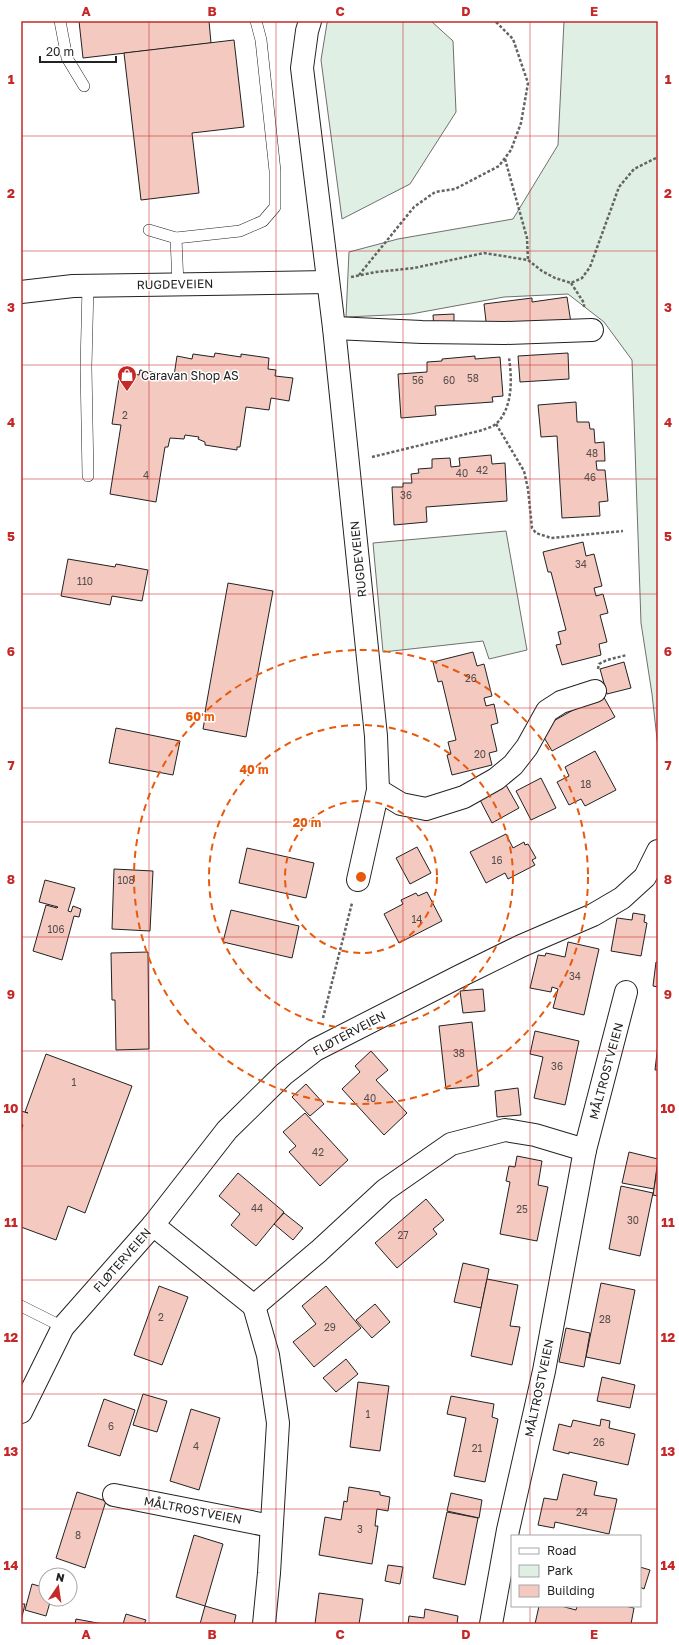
<svg xmlns="http://www.w3.org/2000/svg" width="679" height="1645" viewBox="0 0 679 1645" font-family="'Golos Text',sans-serif">
<style>
.green{fill:#e0efe3;stroke:#6f6f6f}
.building{fill:#f3c9c0;stroke:#222}
.lines{fill:none;stroke-linecap:round;stroke-linejoin:round}
.lane-casing{stroke:#222;stroke-width:12}
.street-casing{stroke:#222;stroke-width:24}
.path{stroke:#646464;stroke-width:2.5;stroke-dasharray:3 2;stroke-linecap:butt}
.lane{stroke:#fff;stroke-width:11}
.street{stroke:#fff;stroke-width:22}
.grid{fill:none;stroke:#c62828;stroke-width:1;stroke-opacity:0.55}
.ring{fill:none;stroke:#e8590c;stroke-width:2;stroke-dasharray:7 5}
.labels{text-anchor:middle;dominant-baseline:central;stroke-width:3;stroke-linejoin:round;paint-order:stroke}
.number-label{font-size:10px;fill:#564c4a}
.street-label{font-size:12px;fill:#222;stroke:#fff}
.poi-label{font-size:12px;fill:#222;stroke:#fff;text-anchor:start}
.centre{fill:#e8590c;stroke:#fff;stroke-width:2}
.ring-label{font-size:12px;text-anchor:middle;font-weight:bold;fill:#e8590c;stroke:#fff;stroke-width:3;stroke-linejoin:round;paint-order:stroke}
.neatline{fill:none;stroke:#c62828;stroke-width:1.5}
.grid-label{font-size:13px;text-anchor:middle;font-weight:bold;fill:#c62828}
</style>
<rect width="100%" height="100%" fill="#fff"/>
<g class="green">
<polygon points="330,21 431,21 453,41 456,112 410,184 342,219 321,60 327,23"/>
<polygon points="564,21 658,21 658,748 652,694 641,623 632,360 604,322 568,294 504,297 411,314 346,317 349,252 398,239 513,219 558,145"/>
<polygon points="506,531 527,650 489,659 483,641 383,652 373,543"/>
</g>
<g class="building">
<polygon points="79,21 209,21 211,43 83,58"/>
<polygon points="234,40 244,127 192,133 199,193 141,200 124,53"/>
<polygon points="567,297 571,323 487,330 484,304 532,298 532,302"/>
<polygon points="454,314 454,327 434,328 433,315"/>
<polygon points="215,353 241,357 241,354 269,358 268,369 276,370 275,376 293,378 289,401 271,398 269,410 246,407 240,447 237,447 237,450 205,445 205,442 198,439 199,437 185,435 184,439 170,438 168,447 165,447 156,502 110,494 121,425 112,424 119,378 122,379 123,372 139,375 140,370 174,376 177,356 192,359 193,354 214,357"/>
<polygon points="568,353 569,379 520,382 518,356"/>
<polygon points="475,356 475,359 500,357 503,396 492,397 493,402 435,406 436,415 401,418 398,374 427,372 427,362 442,361 442,359"/>
<polygon points="576,402 577,422 589,422 590,429 594,429 595,443 604,442 605,461 596,461 597,470 605,470 608,501 599,502 600,516 562,518 557,436 541,437 538,405"/>
<polygon points="491,455 492,464 505,463 507,501 426,507 427,522 394,525 392,487 403,487 403,483 412,483 411,474 419,473 418,469 432,468 432,459 450,458 451,467 460,466 459,458"/>
<polygon points="583,542 586,556 594,554 602,586 594,588 596,596 603,594 608,613 600,615 607,642 599,644 601,655 562,665 556,645 561,644 558,632 566,630 551,572 548,572 543,552"/>
<polygon points="68,559 115,567 116,564 148,570 142,601 112,596 110,605 61,596"/>
<polygon points="228,583 273,591 246,737 203,729 206,712 205,712"/>
<polygon points="473,652 477,666 484,664 492,696 484,698 486,706 494,704 498,723 491,725 497,751 489,753 492,765 452,775 447,755 451,754 448,742 456,740 442,681 438,682 433,662"/>
<polygon points="624,662 631,688 607,694 600,669"/>
<polygon points="602,694 615,717 552,751 539,729"/>
<polygon points="116,728 180,741 173,775 109,763"/>
<polygon points="595,751 616,790 585,806 581,799 569,805 557,782 569,776 565,767"/>
<polygon points="541,778 556,808 531,820 516,791"/>
<polygon points="506,785 519,808 492,823 479,798"/>
<polygon points="506,834 513,848 524,842 525,845 528,844 536,858 532,860 535,865 508,879 505,873 486,883 470,852"/>
<polygon points="417,847 431,873 410,884 396,858"/>
<polygon points="247,848 314,863 306,898 239,883"/>
<polygon points="114,869 153,871 150,931 112,929"/>
<polygon points="45,880 75,888 68,911 71,912 73,906 81,909 79,917 74,916 62,960 33,951 46,905 57,908 58,907 39,902"/>
<polygon points="427,892 442,921 399,943 384,914 403,904 401,900 416,893 418,896"/>
<polygon points="231,910 299,926 292,958 223,942"/>
<polygon points="633,913 645,915 644,922 647,923 641,956 611,951 617,918 632,920"/>
<polygon points="568,942 599,949 584,1015 553,1008 558,989 552,987 551,992 530,988 538,955 545,956 546,953 565,957"/>
<polygon points="148,952 149,1049 116,1050 115,1000 112,1000 111,953"/>
<polygon points="656,962 658,962 658,987 653,986"/>
<polygon points="483,989 485,1011 463,1013 460,991"/>
<polygon points="472,1022 479,1086 446,1089 439,1026"/>
<polygon points="535,1031 579,1041 565,1105 534,1098 543,1057 530,1054"/>
<polygon points="658,1044 658,1070 655,1070"/>
<polygon points="371,1051 388,1070 376,1080 407,1113 384,1135 342,1089 360,1072 355,1066"/>
<polygon points="46,1054 132,1086 85,1213 68,1206 56,1240 21,1227 21,1131 23,1125 21,1124 21,1111 28,1113 25,1112"/>
<polygon points="306,1084 324,1104 310,1116 292,1097"/>
<polygon points="518,1088 521,1115 497,1117 495,1091"/>
<polygon points="305,1113 348,1160 320,1186 289,1152 296,1146 283,1132"/>
<polygon points="629,1152 658,1159 654,1189 622,1183"/>
<polygon points="517,1156 542,1161 538,1185 548,1187 537,1241 500,1234 510,1182 506,1181 509,1166 515,1167"/>
<polygon points="657,1170 658,1170 658,1196 653,1195"/>
<polygon points="238,1173 284,1212 256,1246 231,1225 240,1214 219,1196"/>
<polygon points="621,1186 653,1193 640,1256 609,1249"/>
<polygon points="426,1199 444,1220 433,1229 437,1234 397,1268 375,1243"/>
<polygon points="284,1213 303,1228 293,1240 274,1224"/>
<polygon points="463,1263 489,1269 481,1308 454,1302"/>
<polygon points="487,1279 518,1285 510,1326 520,1327 512,1365 471,1356"/>
<polygon points="601,1283 635,1290 620,1364 586,1357"/>
<polygon points="159,1286 188,1297 162,1365 134,1355"/>
<polygon points="326,1286 361,1328 314,1367 293,1342 316,1324 302,1306"/>
<polygon points="375,1304 390,1322 372,1338 356,1320"/>
<polygon points="566,1328 590,1333 584,1367 559,1362"/>
<polygon points="346,1359 358,1374 336,1392 323,1378"/>
<polygon points="602,1377 635,1385 630,1408 597,1401"/>
<polygon points="358,1382 389,1386 380,1451 350,1447"/>
<polygon points="143,1394 167,1401 157,1432 133,1425"/>
<polygon points="451,1396 494,1404 492,1417 498,1419 485,1482 454,1476 466,1418 447,1414"/>
<polygon points="104,1399 135,1410 120,1456 88,1446"/>
<polygon points="191,1409 220,1418 199,1490 170,1481"/>
<polygon points="601,1419 610,1421 609,1428 635,1434 628,1465 569,1452 569,1454 553,1450 559,1424 571,1427 573,1420 600,1426"/>
<polygon points="563,1474 597,1482 594,1495 617,1499 609,1534 555,1522 554,1528 538,1525 544,1498 557,1500"/>
<polygon points="349,1487 380,1492 380,1495 390,1497 388,1511 377,1509 375,1526 378,1526 372,1564 319,1555 325,1517 341,1520 344,1501 347,1502"/>
<polygon points="77,1492 106,1501 85,1568 56,1558"/>
<polygon points="451,1493 482,1500 479,1518 447,1511"/>
<polygon points="447,1512 478,1518 465,1585 433,1578"/>
<polygon points="194,1535 223,1544 205,1606 176,1597"/>
<polygon points="388,1565 403,1567 400,1584 385,1581"/>
<polygon points="640,1567 650,1570 644,1589 640,1587"/>
<polygon points="32,1584 46,1588 46,1599 51,1599 46,1616 25,1610"/>
<polygon points="319,1593 363,1599 359,1624 315,1624"/>
<polygon points="21,1604 25,1604 21,1621"/>
<polygon points="205,1606 236,1615 234,1624 200,1624"/>
<polygon points="539,1606 561,1606 576,1610 577,1606 625,1606 634,1608 631,1624 535,1624"/>
<polygon points="425,1609 458,1616 457,1624 408,1624 409,1616 424,1618"/>
<polygon points="126,1614 146,1620 144,1624 123,1624"/>
<polygon points="76,1619 103,1624 75,1624"/>
</g>
<g class="lines">
<defs>
<g id="lane">
<polyline points="60,21 67,58 84,86"/>
<polyline points="149,230 176,238 178,284"/>
<polyline points="176,238 240,231 263,221 275,207 275,171 261,40 256,21"/>
<polyline points="88,286 86,367 88,476"/>
<polyline points="21,1306 63,1327"/>
</g>
<g id="street">
<polyline points="310,21 307,31 302,68 334,328 376,736 378,790 358,880"/>
<polyline points="21,292 73,286 328,282"/>
<polyline points="334,328 422,332 505,333 592,330"/>
<polyline points="378,790 401,804 426,809 464,797 496,779 513,765 527,747 547,711 561,702 595,691"/>
<polyline points="585,1150 626,992"/>
<polyline points="153,1225 254,1306 319,1251 385,1190 451,1144 505,1130 535,1135 585,1150 544,1371 508,1530 491,1624"/>
<polyline points="254,1306 268,1355 278,1423 269,1573 264,1624"/>
<polyline points="21,1412 63,1327 153,1225 227,1130 284,1074 315,1050 460,976 521,946 593,915 622,898 645,877 658,851"/>
<polyline points="114,1495 271,1526"/>
</g>
</defs>
<use href="#lane" class="lane-casing"/>
<use href="#street" class="street-casing"/>
<g class="path">
<polyline points="505,159 527,238 528,260"/>
<polyline points="359,275 414,207 435,192 455,189 499,166 511,150 521,123 528,83 513,39 495,21"/>
<polyline points="351,277 376,272 414,268 484,253 528,260 542,271 555,278 571,283 582,278 590,267 619,187 634,169 658,157"/>
<polyline points="571,283 584,303 584,307"/>
<polyline points="496,424 524,471 528,489 532,528 536,533 551,538 623,531"/>
<path d="M372,457l111,-27c4,-2 10,-3 14,-7 16,-16 15,-45 12,-65"/>
<polyline points="598,669 599,664 607,660 627,655"/>
<polyline points="323,1018 352,903"/>
</g>
<use href="#lane" class="lane"/>
<use href="#street" class="street"/>
</g>
<path class="grid" d="M149,21v1603M276,21v1603M403,21v1603M530,21v1515M21,136h637M21,251h637M21,365h637M21,479h637M21,594h637M21,708h637M21,822h637M21,937h637M21,1051h637M21,1166h637M21,1280h637M21,1394h637M21,1509h637M530,1606v18"/>
<g class="ring">
<circle cx="361" cy="877" r="76"/>
<circle cx="361" cy="877" r="152"/>
<circle cx="361" cy="877" r="227"/>
</g>
<defs>
<symbol id="shop-pin" viewBox="-11 -11 22 30"><path d="M0 17L-7.5 6A9.5 9.5 0 1 1 7.5 6Z" fill="#c62828" stroke="#fff"/><path d="M-5-2.5h2.3a2.7 3.5 0 0 1 5.4 0H5L5.5 6h-11ZM-1.5-2.5h3a1.5 2.3 0 0 0-3 0Z" fill="#fff"/></symbol>
</defs>
<g fill-rule="evenodd">
<use href="#shop-pin" x="116" y="364" width="22" height="30"/>
</g>
<g class="labels">
<g class="number-label">
<text x="473" y="378">58</text>
<text x="418" y="380">56</text>
<text x="449" y="380">60</text>
<text x="125" y="415">2</text>
<text x="592" y="453">48</text>
<text x="482" y="470">42</text>
<text x="462" y="473">40</text>
<text x="146" y="475">4</text>
<text x="590" y="477">46</text>
<text x="406" y="495">36</text>
<text x="581" y="564">34</text>
<text x="85" y="581">110</text>
<text x="471" y="678">26</text>
<text x="480" y="754">20</text>
<text x="586" y="784">18</text>
<text x="497" y="860">16</text>
<text x="126" y="880">108</text>
<text x="417" y="919">14</text>
<text x="56" y="929">106</text>
<text x="575" y="976">34</text>
<text x="459" y="1053">38</text>
<text x="557" y="1066">36</text>
<text x="74" y="1082">1</text>
<text x="370" y="1098">40</text>
<text x="318" y="1152">42</text>
<text x="257" y="1208">44</text>
<text x="522" y="1209">25</text>
<text x="633" y="1220">30</text>
<text x="403" y="1235">27</text>
<text x="161" y="1317">2</text>
<text x="605" y="1319">28</text>
<text x="330" y="1327">29</text>
<text x="368" y="1414">1</text>
<text x="111" y="1426">6</text>
<text x="599" y="1442">26</text>
<text x="196" y="1446">4</text>
<text x="477" y="1448">21</text>
<text x="582" y="1512">24</text>
<text x="360" y="1529">3</text>
<text x="78" y="1535">8</text>
</g>
<g class="street-label">
<text transform="translate(175 284) rotate(-1)">RUGDEVEIEN</text>
<text transform="translate(358 559) rotate(-96)">RUGDEVEIEN</text>
<text transform="translate(349 1033) rotate(-28)">FLØTERVEIEN</text>
<text transform="translate(606 1071) rotate(-75)">MÅLTROSTVEIEN</text>
<text transform="translate(122 1260) rotate(-49)">FLØTERVEIEN</text>
<text transform="translate(539 1388) rotate(-78)">MÅLTROSTVEIEN</text>
<text transform="translate(193 1510) rotate(11)">MÅLTROSTVEIEN</text>
</g>
<g class="poi-label">
<text x="141" y="375">Caravan Shop AS</text>
</g>
</g>
<circle cx="361" cy="877" r="6" class="centre"/>
<g class="ring-label">
<text x="200" y="721">60 m</text>
<text x="254" y="774">40 m</text>
<text x="307" y="827">20 m</text>
</g>
<rect width="679" height="1645" fill="none" stroke="#ffffff" stroke-width="44"/>
<rect x="511" y="1535" width="130" height="72" fill="#ffffff" stroke="#a7a7a7"/>
<rect x="519" y="1548" width="20" height="6" fill="#ffffff" stroke="#a7a7a7"/>
<text x="547" y="1555" font-size="12" fill="#222222">Road</text>
<rect x="519" y="1565" width="20" height="12" fill="#e0efe3" stroke="#a7a7a7"/>
<text x="547" y="1575" font-size="12" fill="#222222">Park</text>
<rect x="519" y="1585" width="20" height="12" fill="#f3c9c0" stroke="#a7a7a7"/>
<text x="547" y="1595" font-size="12" fill="#222222">Building</text>
<g transform="translate(58 1587) rotate(13)"><circle r="19" fill="#ffffff" stroke="#a7a7a7"/>
<path d="M0-3L7 15L0 10L-7 15Z" fill="#c62828"/>
<text y="-6" font-size="11" font-weight="bold" text-anchor="middle" fill="#222222">N</text>
</g>
<path d="M40 56v6h76v-6" fill="none" stroke="#222222" stroke-width="2"/>
<text x="46" y="56" font-size="12" fill="#222222" stroke="#ffffff" stroke-width="3" paint-order="stroke">20 m</text>
<rect x="22" y="22" width="635" height="1601" class="neatline"/>
<g class="grid-label">
<text x="86" y="16">A</text>
<text x="212" y="16">B</text>
<text x="340" y="16">C</text>
<text x="466" y="16">D</text>
<text x="594" y="16">E</text>
<text x="11" y="84">1</text>
<text x="668" y="84">1</text>
<text x="11" y="198">2</text>
<text x="668" y="198">2</text>
<text x="11" y="312">3</text>
<text x="668" y="312">3</text>
<text x="11" y="427">4</text>
<text x="668" y="427">4</text>
<text x="11" y="541">5</text>
<text x="668" y="541">5</text>
<text x="11" y="656">6</text>
<text x="668" y="656">6</text>
<text x="11" y="770">7</text>
<text x="668" y="770">7</text>
<text x="11" y="884">8</text>
<text x="668" y="884">8</text>
<text x="11" y="999">9</text>
<text x="668" y="999">9</text>
<text x="11" y="1113">10</text>
<text x="668" y="1113">10</text>
<text x="11" y="1227">11</text>
<text x="668" y="1227">11</text>
<text x="11" y="1342">12</text>
<text x="668" y="1342">12</text>
<text x="11" y="1456">13</text>
<text x="668" y="1456">13</text>
<text x="11" y="1570">14</text>
<text x="668" y="1570">14</text>
<text x="86" y="1639">A</text>
<text x="212" y="1639">B</text>
<text x="340" y="1639">C</text>
<text x="466" y="1639">D</text>
<text x="594" y="1639">E</text>
</g>
</svg>
